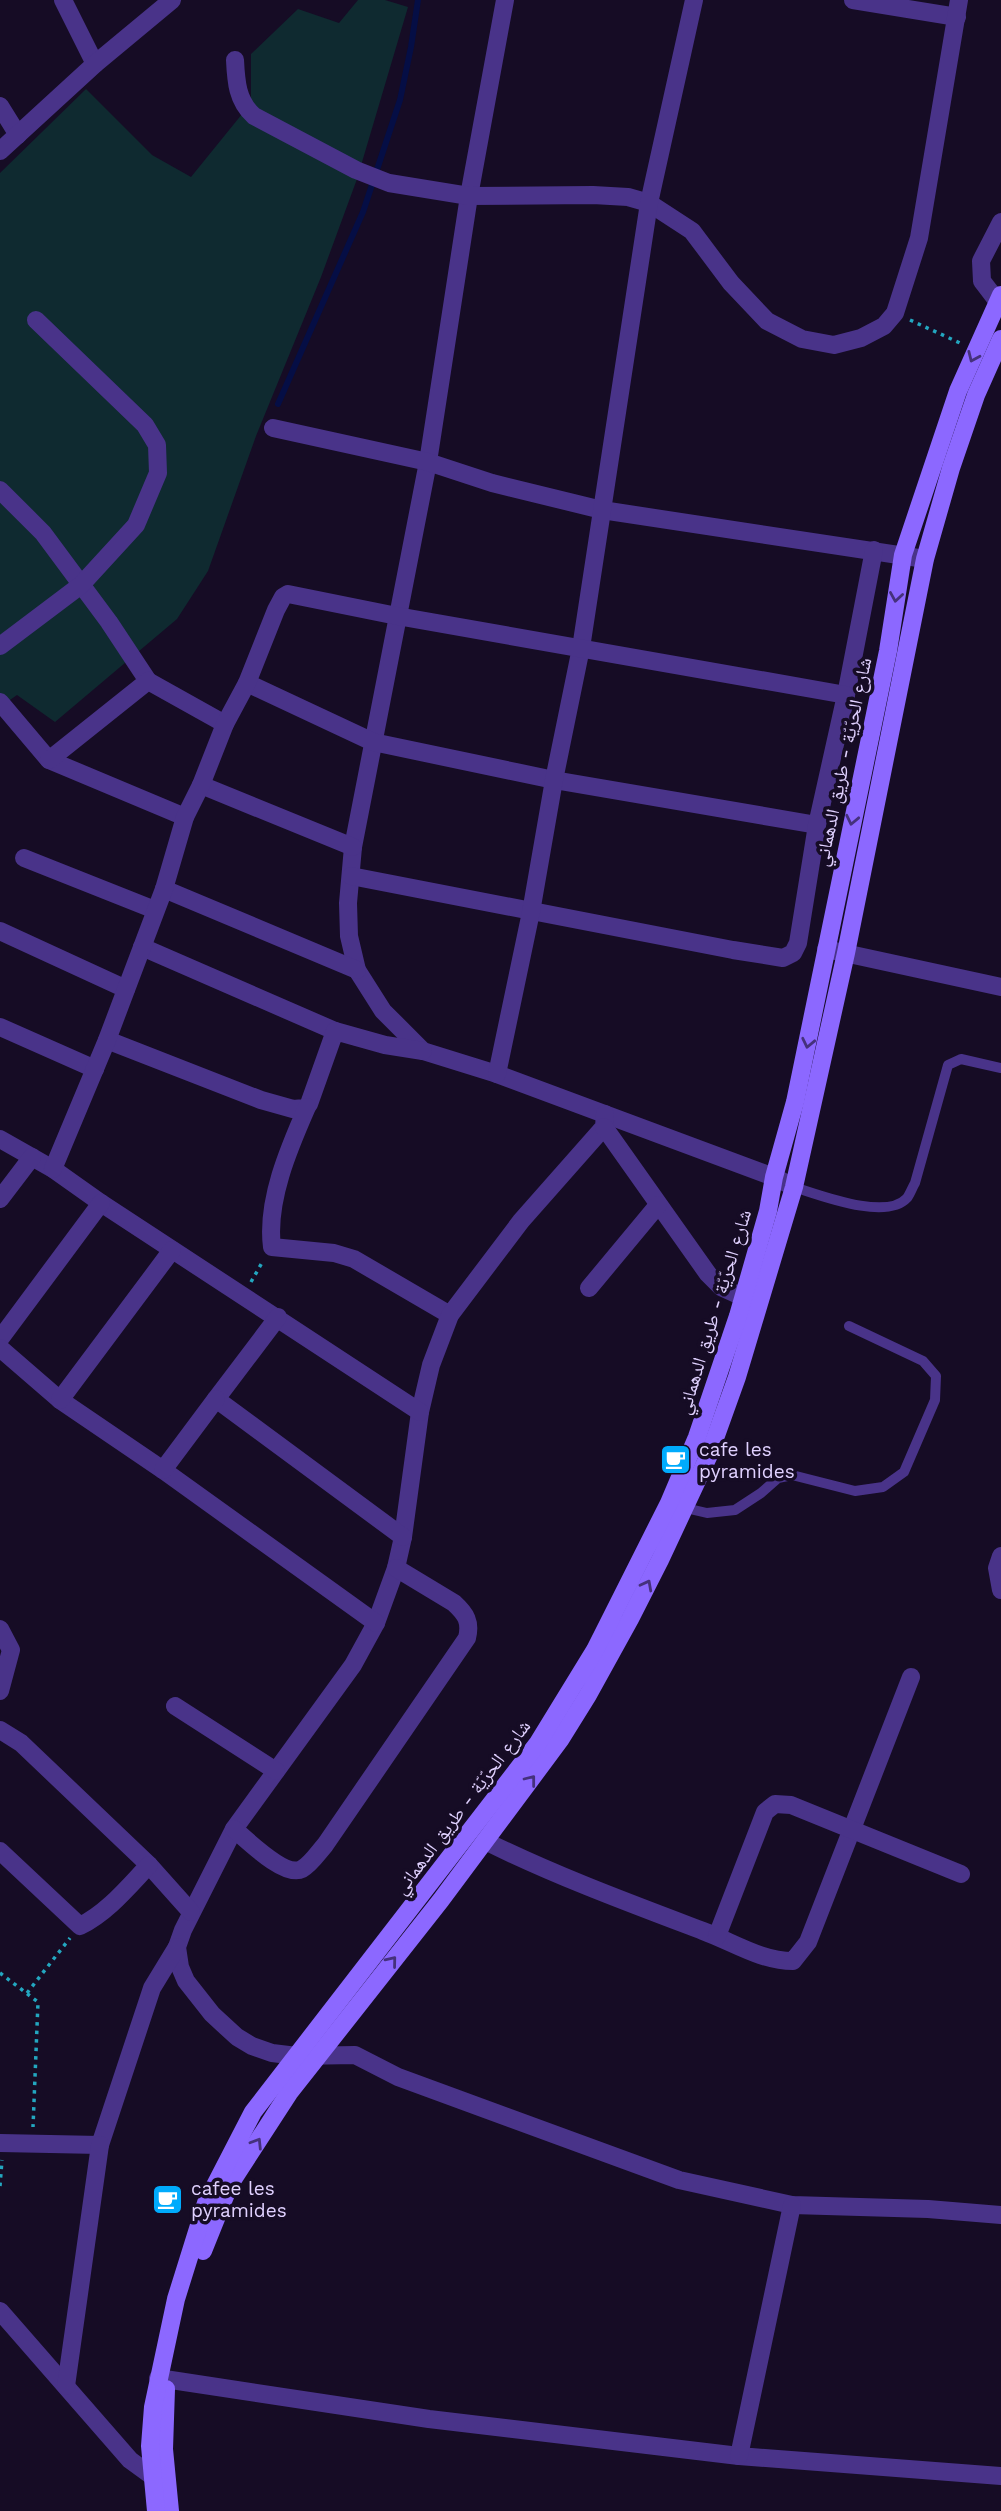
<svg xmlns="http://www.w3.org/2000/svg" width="1001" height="2511" viewBox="0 0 1001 2511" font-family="'Work Sans','Noto Naskh Arabic',sans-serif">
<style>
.green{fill:#0f2a30}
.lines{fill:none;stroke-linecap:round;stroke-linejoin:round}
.stream{stroke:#050e45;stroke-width:6}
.path{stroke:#23a7c0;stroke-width:3.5;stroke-dasharray:3.5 5;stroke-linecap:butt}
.service{stroke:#493389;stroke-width:10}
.minor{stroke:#493389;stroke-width:18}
.tertiary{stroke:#493389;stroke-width:18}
.secondary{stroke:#8c68ff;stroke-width:18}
.oneway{stroke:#45317c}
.labels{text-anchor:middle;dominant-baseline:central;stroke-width:7;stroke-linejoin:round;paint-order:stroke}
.street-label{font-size:19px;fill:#e0d1ff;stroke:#160c25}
.poi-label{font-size:19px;fill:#e0d1ff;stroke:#160c25;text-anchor:start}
</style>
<rect width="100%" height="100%" fill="#160c25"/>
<polygon class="green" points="358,0 385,0 408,7 357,179 321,277 256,436 208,571 177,619 55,722 17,695 0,707 0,173 86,89 152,155 191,177 251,103 251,54 298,9 339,23"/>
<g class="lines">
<polyline class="stream" points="278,404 363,212 400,100 411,47 418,0"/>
<g class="path">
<polyline points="910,320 960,343"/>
<polyline points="251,1282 263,1261"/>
<polyline points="0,1973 38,2002 33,2127"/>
<polyline points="27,1993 70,1938"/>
<polyline points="0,2186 2,2160"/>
</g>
<g class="service">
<path d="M794,1187c26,8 92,34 113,11 3,-4 5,-10 8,-15l33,-118 13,-6 40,9"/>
<polyline points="681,1507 707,1513 735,1510 761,1493 778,1478 792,1475 855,1491 883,1487 904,1472 935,1400 936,1376 923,1361 849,1326"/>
</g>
<g class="minor">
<polyline points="63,0 95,64"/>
<polyline points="505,0 469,196 428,462 353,847 348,903 349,936 357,970 383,1011 423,1051 497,1074 774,1177 794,1187"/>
<polyline points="853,0 957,17"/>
<path d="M235,60c1,21 2,41 19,56l102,54 33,13 80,13 124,-1 35,2 21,6 43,28 39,52 36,38 35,18 32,6 27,-7 23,-12 11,-13 24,-75 40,-238"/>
<polyline points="0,106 18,135"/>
<polyline points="998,302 982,281 981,261 1001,222"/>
<polyline points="273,428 428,462 492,483 602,510 925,559"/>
<polyline points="0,490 43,533 109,622 148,681"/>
<polyline points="0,646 81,585 136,525 158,473 157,445 145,425 36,320"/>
<polyline points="247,683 373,742 554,780 817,825"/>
<polyline points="0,702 49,760 185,817"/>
<polyline points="49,760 148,681 225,724"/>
<polyline points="201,785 353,847"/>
<polyline points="24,858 155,910"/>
<polyline points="351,876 733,950 783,958 793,953 798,943 817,825 846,695 874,550"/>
<polyline points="164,889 357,970"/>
<polyline points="0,931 126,989"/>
<polyline points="142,947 335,1031"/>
<polyline points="0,1027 95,1069"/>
<polyline points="107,1040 261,1100 293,1109 305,1108 309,1104 335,1031 385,1045 423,1051"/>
<polyline points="497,1074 531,912 554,780 581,648 649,203 694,0"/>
<path d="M307,1107c-18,41 -41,94 -35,140l62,6 20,6 96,56"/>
<polyline points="605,1114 604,1127 521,1221 450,1315 431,1365 420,1412 403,1537 396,1568 376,1623 353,1665 234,1829 183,1930 177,1947 180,1967 186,1981 212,2014 237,2037 252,2046 272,2053 297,2056 355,2055 398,2077 679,2180 792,2205 928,2209 1001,2215"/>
<polyline points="604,1127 708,1274 721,1287 743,1297"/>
<polyline points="0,1139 53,1169 101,1203 420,1412"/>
<polyline points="53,1169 107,1040 164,889 185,817 201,785 225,724 247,683 276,610 283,597 288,594 397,616 846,695"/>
<polyline points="0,1199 32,1157"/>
<polyline points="589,1288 658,1205"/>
<polyline points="278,1317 216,1399 403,1537"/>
<polyline points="0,1339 101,1203"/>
<polyline points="0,1348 60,1400 163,1470 376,1623"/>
<polyline points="60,1400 172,1250"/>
<polyline points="163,1470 216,1399"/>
<polyline points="1001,1556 997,1568 1001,1590"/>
<polyline points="0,1629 11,1650 0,1691"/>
<polyline points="175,1706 276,1771"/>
<polyline points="0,1730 21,1743 149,1865 191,1912"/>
<path d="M234,1829c13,11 51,49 68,40 9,-5 16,-16 23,-24l142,-207c4,-16 -1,-24 -13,-35l-58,-35"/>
<path d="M485,1841c71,35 144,62 218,90 30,11 58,30 90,30l15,-19 103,-265"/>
<path d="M0,1851l80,75c28,-14 48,-39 69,-61"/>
<polyline points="717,1936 765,1812 775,1804 791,1805 961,1874"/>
<polyline points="0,2143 100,2145 152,1988 177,1947"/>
<polyline points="0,2311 130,2460 152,2476"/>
<polyline points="158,2378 429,2419 739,2456 1001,2476"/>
<polyline points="66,2386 100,2145"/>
<polyline points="739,2456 792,2205"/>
</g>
<g class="tertiary">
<polyline points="0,151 95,64 172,0"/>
<polyline points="826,949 1001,987"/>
</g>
<g class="secondary">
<polyline points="203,2251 230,2184 289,2093 441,1900 560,1740 588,1695 630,1619 660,1560 709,1455 737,1377 794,1187 846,953 925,559 951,468 976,395 1001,339"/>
<polyline points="166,2389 164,2449 170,2511"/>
<polyline points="156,2511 150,2446 153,2407 176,2299 206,2203 253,2112 538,1743 595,1650 669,1503 697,1437 738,1316 768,1211 774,1177 795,1102 888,651 903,555 958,391 1001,295"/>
</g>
</g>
<defs><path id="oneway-chevron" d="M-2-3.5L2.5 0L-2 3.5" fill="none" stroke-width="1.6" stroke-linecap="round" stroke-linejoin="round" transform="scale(1.75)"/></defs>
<g class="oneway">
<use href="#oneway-chevron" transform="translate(973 357) rotate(114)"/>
<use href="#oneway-chevron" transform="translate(896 597) rotate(99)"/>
<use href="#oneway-chevron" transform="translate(852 820) rotate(102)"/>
<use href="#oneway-chevron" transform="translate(808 1043) rotate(102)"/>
<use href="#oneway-chevron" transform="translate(647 1585) rotate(-62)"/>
<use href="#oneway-chevron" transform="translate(531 1780) rotate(-52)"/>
<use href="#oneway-chevron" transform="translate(392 1961) rotate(-51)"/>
<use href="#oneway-chevron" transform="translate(257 2143) rotate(-58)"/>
</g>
<defs>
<symbol id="cafe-square" viewBox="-11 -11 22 22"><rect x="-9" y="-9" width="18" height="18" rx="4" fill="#00abfc" stroke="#160c25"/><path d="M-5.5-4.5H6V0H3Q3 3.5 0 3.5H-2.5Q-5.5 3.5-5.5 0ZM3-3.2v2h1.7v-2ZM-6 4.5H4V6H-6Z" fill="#fff"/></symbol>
</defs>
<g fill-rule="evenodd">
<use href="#cafe-square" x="658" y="1442" width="35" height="35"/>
<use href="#cafe-square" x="150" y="2182" width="35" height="35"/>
</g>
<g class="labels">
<g class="street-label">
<text transform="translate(843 762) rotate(-78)">شارع الحرّيّة - طريق الدهماني</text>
<text transform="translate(714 1312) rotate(-73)">شارع الحرّيّة - طريق الدهماني</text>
<text transform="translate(462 1807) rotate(-53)">شارع الحرّيّة - طريق الدهماني</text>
</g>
<g class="poi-label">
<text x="699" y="1449">cafe les<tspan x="699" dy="22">pyramides</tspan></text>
<text x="191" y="2188">cafee les<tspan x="191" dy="22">pyramides</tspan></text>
</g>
</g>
</svg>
